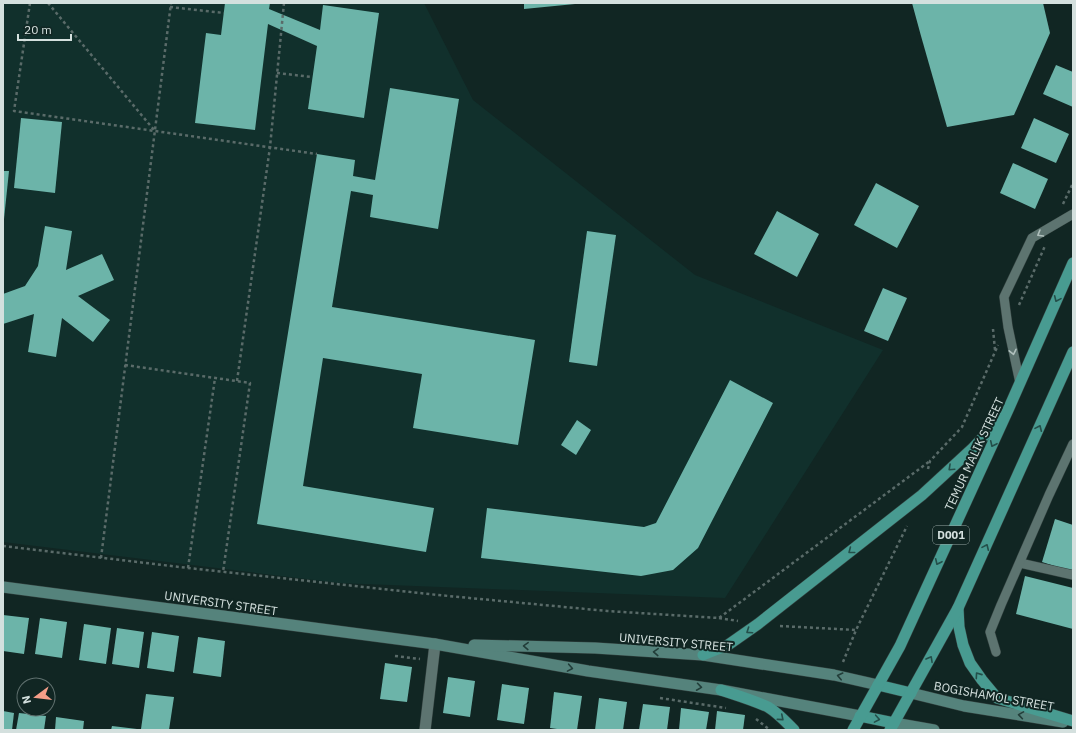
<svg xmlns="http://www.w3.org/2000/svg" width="1076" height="733" viewBox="0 0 1076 733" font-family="'IBM Plex Sans',sans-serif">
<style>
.built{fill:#11302c}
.building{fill:#6cb4a9}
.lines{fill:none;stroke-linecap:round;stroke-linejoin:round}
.service-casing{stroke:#33413f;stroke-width:10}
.minor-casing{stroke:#33413f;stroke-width:12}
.secondary-casing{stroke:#33413f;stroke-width:12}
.trunk-casing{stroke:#33413f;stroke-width:12}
.path{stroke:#5a6b69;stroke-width:2.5;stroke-dasharray:3 3;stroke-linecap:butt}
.service{stroke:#5d7470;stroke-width:9}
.minor{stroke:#5d7470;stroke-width:11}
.secondary{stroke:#55837c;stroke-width:11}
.trunk{stroke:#489b91;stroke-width:11}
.oneway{stroke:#b0c0bd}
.oneway2{stroke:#244f4a}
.oneway3{stroke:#223d39}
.labels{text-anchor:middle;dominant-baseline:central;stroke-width:4;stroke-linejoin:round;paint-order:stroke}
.shield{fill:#112623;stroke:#9aa8a6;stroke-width:1}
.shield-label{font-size:11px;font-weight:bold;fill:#d4e0de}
.street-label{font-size:12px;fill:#d4e0de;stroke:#112623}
</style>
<rect width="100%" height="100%" fill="#112623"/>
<polygon class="built" points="3,3 424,3 473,100 695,275 883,350 725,598 339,583 3,542"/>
<g class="building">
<polygon points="225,3 270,3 269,9 320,30 323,5 379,13 364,118 308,109 317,46 268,24 255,130 195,123 206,33 221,35"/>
<polygon points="524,3 575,3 575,4 524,9"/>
<polygon points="912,3 1043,3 1050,33 1014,115 947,127 921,36"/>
<polygon points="1056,65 1073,72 1073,107 1043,94"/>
<polygon points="390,88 459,99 438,229 370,217 373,195 351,191 332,307 535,340 518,445 413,428 422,374 323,358 303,486 434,508 426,552 257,524 317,154 355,160 353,176 375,180"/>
<polygon points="21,118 62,122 55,193 14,188"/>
<polygon points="1034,118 1069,134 1056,163 1021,148"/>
<polygon points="1013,163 1048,179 1035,209 1000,193"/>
<polygon points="3,171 9,171 4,219 3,219"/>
<polygon points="876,183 919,206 897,248 854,225"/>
<polygon points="777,211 819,234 797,277 754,254"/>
<polygon points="45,226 72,231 66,270 102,254 114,280 78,296 110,320 93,342 62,318 56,357 28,352 34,314 3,324 3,294 25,286 38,266"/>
<polygon points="587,231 616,235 597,366 569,362"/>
<polygon points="883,288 907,298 888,341 864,331"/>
<polygon points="730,380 773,403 698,548 673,570 641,576 481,558 487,508 644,527 656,523"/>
<polygon points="577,420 591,430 576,455 561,445"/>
<polygon points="1055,519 1073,525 1073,572 1042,562"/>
<polygon points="1025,576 1073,588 1073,629 1016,614"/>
<polygon points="3,615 29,618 24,654 3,651"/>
<polygon points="40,618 67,622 62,658 35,654"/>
<polygon points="84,624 111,628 106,664 79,660"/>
<polygon points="117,628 144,632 139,668 112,664"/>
<polygon points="152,632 179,636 174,672 147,668"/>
<polygon points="198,637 225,641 221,677 193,673"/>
<polygon points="385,663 412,667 407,702 380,699"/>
<polygon points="448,677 475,681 470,717 443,713"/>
<polygon points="502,684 529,688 524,724 497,720"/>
<polygon points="554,692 582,696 577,730 564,730 550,728"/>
<polygon points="146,694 174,697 169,730 141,729"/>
<polygon points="599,698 627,702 623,730 595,730"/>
<polygon points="643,704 670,707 667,730 639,730"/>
<polygon points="681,708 709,712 706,730 679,730"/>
<polygon points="3,711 14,713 12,730 3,730"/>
<polygon points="717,711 745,715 743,730 715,730"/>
<polygon points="19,713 46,716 44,730 16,730"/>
<polygon points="56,717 84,721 83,730 55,730"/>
<polygon points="112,726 137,729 137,730 111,730"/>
</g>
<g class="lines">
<defs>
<g id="service">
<polyline points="1020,383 1008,327 1004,297 1032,238 1073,214"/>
<polyline points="1020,563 1073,575"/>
<polyline points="996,652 990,632 1001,605 1049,495 1073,444"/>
</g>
<polyline id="minor" points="425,730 435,644"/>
<g id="secondary">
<polyline points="3,587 435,644 588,671 721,690 860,716"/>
<polyline points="474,645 595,648 703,655 834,675 878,685"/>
<polyline points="911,693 964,706 1063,722"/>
<polyline points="894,723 934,730"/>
</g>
<g id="trunk">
<polyline points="958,608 959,627 963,645 970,663 982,680 997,698 1073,721"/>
<polyline points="703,655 728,645 758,624 922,495 973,448 1001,418"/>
<polyline points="878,685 911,693"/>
<path d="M721,690c15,5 32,10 47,17 10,6 18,15 26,23"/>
<polyline points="860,716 894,723"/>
<polyline points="853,730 900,646 1008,410 1073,263"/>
<polyline points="890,730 958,608 1073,352"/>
</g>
</defs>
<use href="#service" class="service-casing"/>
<use href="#minor" class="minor-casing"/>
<use href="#secondary" class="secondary-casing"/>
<use href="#trunk" class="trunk-casing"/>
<g class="path">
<polyline points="30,3 14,111 317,154"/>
<polyline points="48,3 154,130"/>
<polyline points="170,7 224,13"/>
<polyline points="277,73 312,77"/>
<polyline points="1063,204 1073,183"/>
<polyline points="1019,305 1045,246"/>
<polyline points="993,329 995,350"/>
<polyline points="125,365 250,383 223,572"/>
<polyline points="237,381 270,147 284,3"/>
<polyline points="928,469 930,461 962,427 998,345"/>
<polyline points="3,546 188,568 438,595 607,611 719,618 930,461"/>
<polyline points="101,558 171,3"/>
<polyline points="188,568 215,378"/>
<polyline points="719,618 738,621"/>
<polyline points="780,626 856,630"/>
<polyline points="395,656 420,659"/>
<polyline points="843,662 856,630 907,526"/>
<polyline points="660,698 726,708"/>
<polyline points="756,719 770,730"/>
</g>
<use href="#service" class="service"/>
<use href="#minor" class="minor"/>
<use href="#secondary" class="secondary"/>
<use href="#trunk" class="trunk"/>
</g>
<defs><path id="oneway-chevron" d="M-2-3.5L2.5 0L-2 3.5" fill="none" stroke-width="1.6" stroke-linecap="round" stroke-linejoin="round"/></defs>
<g class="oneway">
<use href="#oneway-chevron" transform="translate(1040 234) rotate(150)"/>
<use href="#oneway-chevron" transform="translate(1013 352) rotate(78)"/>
</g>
<g class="oneway2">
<use href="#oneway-chevron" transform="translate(1057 299) rotate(114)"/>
<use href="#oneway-chevron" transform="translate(1039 428) rotate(-66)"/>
<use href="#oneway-chevron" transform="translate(993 444) rotate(115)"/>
<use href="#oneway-chevron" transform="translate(951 468) rotate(137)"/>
<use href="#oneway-chevron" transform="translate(986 547) rotate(-66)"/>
<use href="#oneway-chevron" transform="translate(851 551) rotate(142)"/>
<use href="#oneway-chevron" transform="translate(938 562) rotate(115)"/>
<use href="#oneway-chevron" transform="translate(749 631) rotate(146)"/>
<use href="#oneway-chevron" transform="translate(930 659) rotate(-61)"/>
<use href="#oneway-chevron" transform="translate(978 675) rotate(-125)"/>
<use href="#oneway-chevron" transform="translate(781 718) rotate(40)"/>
<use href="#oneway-chevron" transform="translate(877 719) rotate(10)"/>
</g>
<g class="oneway3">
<use href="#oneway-chevron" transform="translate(526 646) rotate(-178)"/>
<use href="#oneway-chevron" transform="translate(656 652) rotate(-177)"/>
<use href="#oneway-chevron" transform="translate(570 668) rotate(10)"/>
<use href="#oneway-chevron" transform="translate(840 676) rotate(-167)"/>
<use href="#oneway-chevron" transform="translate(699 687) rotate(8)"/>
<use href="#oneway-chevron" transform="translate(1021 715) rotate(-171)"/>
</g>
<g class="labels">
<rect class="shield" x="933" y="526" width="36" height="18" rx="3"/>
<g class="shield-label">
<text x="951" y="535">D001</text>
</g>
<g class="street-label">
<text transform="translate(974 454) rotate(-65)">TEMUR MALIK STREET</text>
<text transform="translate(221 603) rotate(8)">UNIVERSITY STREET</text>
<text transform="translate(676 642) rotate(5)">UNIVERSITY STREET</text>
<text transform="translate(994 696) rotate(10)">BOGISHAMOL STREET</text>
</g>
</g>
<rect width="1076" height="733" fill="none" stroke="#d4e0de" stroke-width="8"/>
<g transform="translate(36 697) rotate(255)"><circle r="19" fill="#112623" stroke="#5f706e"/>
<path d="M0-3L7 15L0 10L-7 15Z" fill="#f49e89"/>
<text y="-6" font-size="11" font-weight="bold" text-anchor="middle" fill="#d4e0de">N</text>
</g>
<path d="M18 34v6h53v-6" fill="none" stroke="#d4e0de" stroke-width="2"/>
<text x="24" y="34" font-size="12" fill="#d4e0de" stroke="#112623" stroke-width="3" paint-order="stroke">20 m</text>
</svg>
